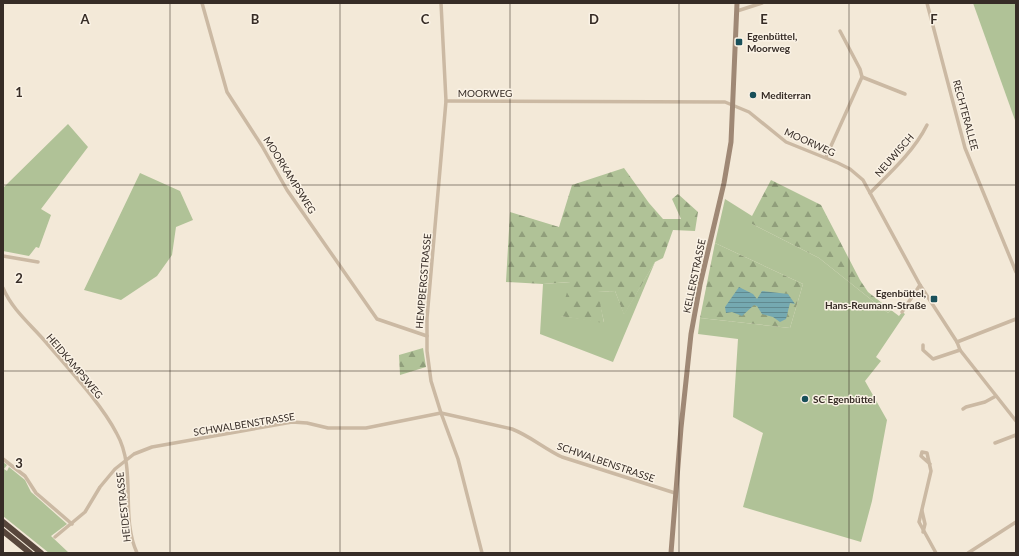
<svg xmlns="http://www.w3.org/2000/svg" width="1019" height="556" viewBox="0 0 1019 556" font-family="Lato,sans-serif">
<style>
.grass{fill:#b0c297}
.forest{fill:url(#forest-firs)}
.water{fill:url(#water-rules)}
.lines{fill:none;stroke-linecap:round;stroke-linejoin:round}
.minor{stroke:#cbb9a3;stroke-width:3.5}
.secondary{stroke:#9f8875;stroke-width:5}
.motorway{stroke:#58473c;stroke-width:6}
.grid{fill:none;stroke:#362c26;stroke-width:1;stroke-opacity:0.55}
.poi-dot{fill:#19505a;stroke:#faf2e5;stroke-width:1.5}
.labels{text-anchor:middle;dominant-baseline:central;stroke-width:3;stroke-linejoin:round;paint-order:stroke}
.poi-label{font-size:10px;font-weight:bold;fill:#362c26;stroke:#faf2e5;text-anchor:start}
.street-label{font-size:10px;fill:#362c26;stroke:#faf2e5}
.grid-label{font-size:13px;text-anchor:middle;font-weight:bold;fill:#362c26;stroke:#faf2e5;stroke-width:3;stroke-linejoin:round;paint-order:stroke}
</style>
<defs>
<pattern id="forest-firs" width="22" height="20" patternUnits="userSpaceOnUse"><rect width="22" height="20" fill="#b0c297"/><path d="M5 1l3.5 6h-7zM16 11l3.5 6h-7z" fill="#909e7b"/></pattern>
<pattern id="water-rules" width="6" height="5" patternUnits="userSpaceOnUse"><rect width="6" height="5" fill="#75a9b1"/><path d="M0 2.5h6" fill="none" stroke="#618a90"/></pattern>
</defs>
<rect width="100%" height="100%" fill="#f3e9d8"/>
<g class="grass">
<polygon points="973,3 1016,3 1016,123"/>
<polygon points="68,124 88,147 41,209 51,215 39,248 36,247 29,256 3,251 3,188"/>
<polygon points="140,173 180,191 193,220 176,227 172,255 157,276 121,300 84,290"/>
<polygon points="725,199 752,216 752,224 819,258 888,313 891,310 899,316 902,312 905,314 876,357 881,361 865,381 887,420 872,501 861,542 743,507 763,433 733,417 738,339 698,334 700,318 790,328 803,284 715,243"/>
<polygon points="655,262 613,362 540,334 543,284 571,282 561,316 604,322 597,292 615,291 624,314"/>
<polygon points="3,462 7,465 4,469 7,471 9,467 25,480 31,492 67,524 51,536 69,553 49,553 3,516"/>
</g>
<g class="forest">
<polygon points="624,168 649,203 663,219 681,219 672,199 678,194 698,212 695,231 673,230 663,258 655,262 624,315 615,291 598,292 604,323 560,316 570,282 543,284 506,282 510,212 559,227 572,185"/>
<polygon points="771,180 821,205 860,280 868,292 891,310 888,313 819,258 752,224 752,216"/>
<polygon points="715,243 803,284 790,328 700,318"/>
<polygon points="423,348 426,367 400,375 399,355"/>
</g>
<polygon class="water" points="739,287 753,294 757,299 762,291 788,294 795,304 790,303 786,319 780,322 773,317 762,314 757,306 754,305 742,316 732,312 726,313 725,307"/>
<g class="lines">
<g class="minor">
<polyline points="202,3 227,92 262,146 287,190 377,319 427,336"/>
<polyline points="441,3 446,101 427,318 427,351 431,381 441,413 458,459 482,553"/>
<polyline points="927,3 965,148 1016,272"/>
<polyline points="737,11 762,3"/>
<polyline points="862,77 905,94"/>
<polyline points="446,101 725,102 749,112 786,142 838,163 850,169 863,180 920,285 957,342 960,350 1016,421"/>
<polyline points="826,157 862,77 860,69 840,31"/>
<path d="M870,193c21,-21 44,-42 57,-68"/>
<polyline points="3,256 38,262"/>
<path d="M3,288c9,21 26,35 41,52 23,27 57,63 73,94 20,36 3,82 20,119"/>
<polyline points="902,312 920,285"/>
<polyline points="957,342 1016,319"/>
<polyline points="923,345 923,350 933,359 960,350"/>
<polyline points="963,409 966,407 985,402 996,396"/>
<polyline points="995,443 1016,435"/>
<polyline points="3,459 25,476 36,493 72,524"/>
<polyline points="930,464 921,456 922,452 927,453 931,471 919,522 936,553"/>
<polyline points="922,511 925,524 923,532"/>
<path d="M55,537l30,-25 15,-25 15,-18 19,-15 18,-7 140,-25 15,1 21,5h38l75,-15 71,16c18,7 33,20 50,28l113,36"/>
<polyline points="968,553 1016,522"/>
</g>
<polyline class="secondary" points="671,553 681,428 691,334 700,285 724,183 731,142 737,3"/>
<g class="motorway">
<polyline points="3,522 41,553"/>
<polyline points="3,531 30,553"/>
</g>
</g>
<path class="grid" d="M170,3v550M340,3v550M510,3v550M679,3v550M849,3v550M3,185h1013M3,371h1013"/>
<g class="poi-dot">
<rect x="735" y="38" width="8" height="8" rx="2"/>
<circle cx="753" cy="95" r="4"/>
<rect x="930" y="295" width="8" height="8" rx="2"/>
<circle cx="805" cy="399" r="4"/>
</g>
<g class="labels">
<g class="poi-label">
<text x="747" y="36">Egenbüttel,<tspan x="747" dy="12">Moorweg</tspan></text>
<text x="761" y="95">Mediterran</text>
<text x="926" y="293" text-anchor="end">Egenbüttel,<tspan x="926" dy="12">Hans-Reumann-Straße</tspan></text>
<text x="813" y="399">SC Egenbüttel</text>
</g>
<g class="street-label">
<text x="485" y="93">MOORWEG</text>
<text transform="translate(966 115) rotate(75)">RECHTERALLEE</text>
<text transform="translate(810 142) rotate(24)">MOORWEG</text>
<text transform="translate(894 155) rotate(-49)">NEUWISCH</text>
<text transform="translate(290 175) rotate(58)">MOORKAMPSWEG</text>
<text transform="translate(694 276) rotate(-78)">KELLERSTRASSE</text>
<text transform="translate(423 281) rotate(-85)">HEMPBERGSTRASSE</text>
<text transform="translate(75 366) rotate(50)">HEIDKAMPSWEG</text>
<text transform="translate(244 424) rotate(-9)">SCHWALBENSTRASSE</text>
<text transform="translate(606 462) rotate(19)">SCHWALBENSTRASSE</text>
<text transform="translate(123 507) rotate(-96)">HEIDESTRASSE</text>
</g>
</g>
<g class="grid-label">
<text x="85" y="24">A</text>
<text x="255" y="24">B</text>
<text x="425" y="24">C</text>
<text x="594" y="24">D</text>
<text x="764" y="24">E</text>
<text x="934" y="24">F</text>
<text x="19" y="97">1</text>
<text x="19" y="283">2</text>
<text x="19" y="468">3</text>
</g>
<rect width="1019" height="556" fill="none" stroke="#362c26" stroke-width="8"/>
</svg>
